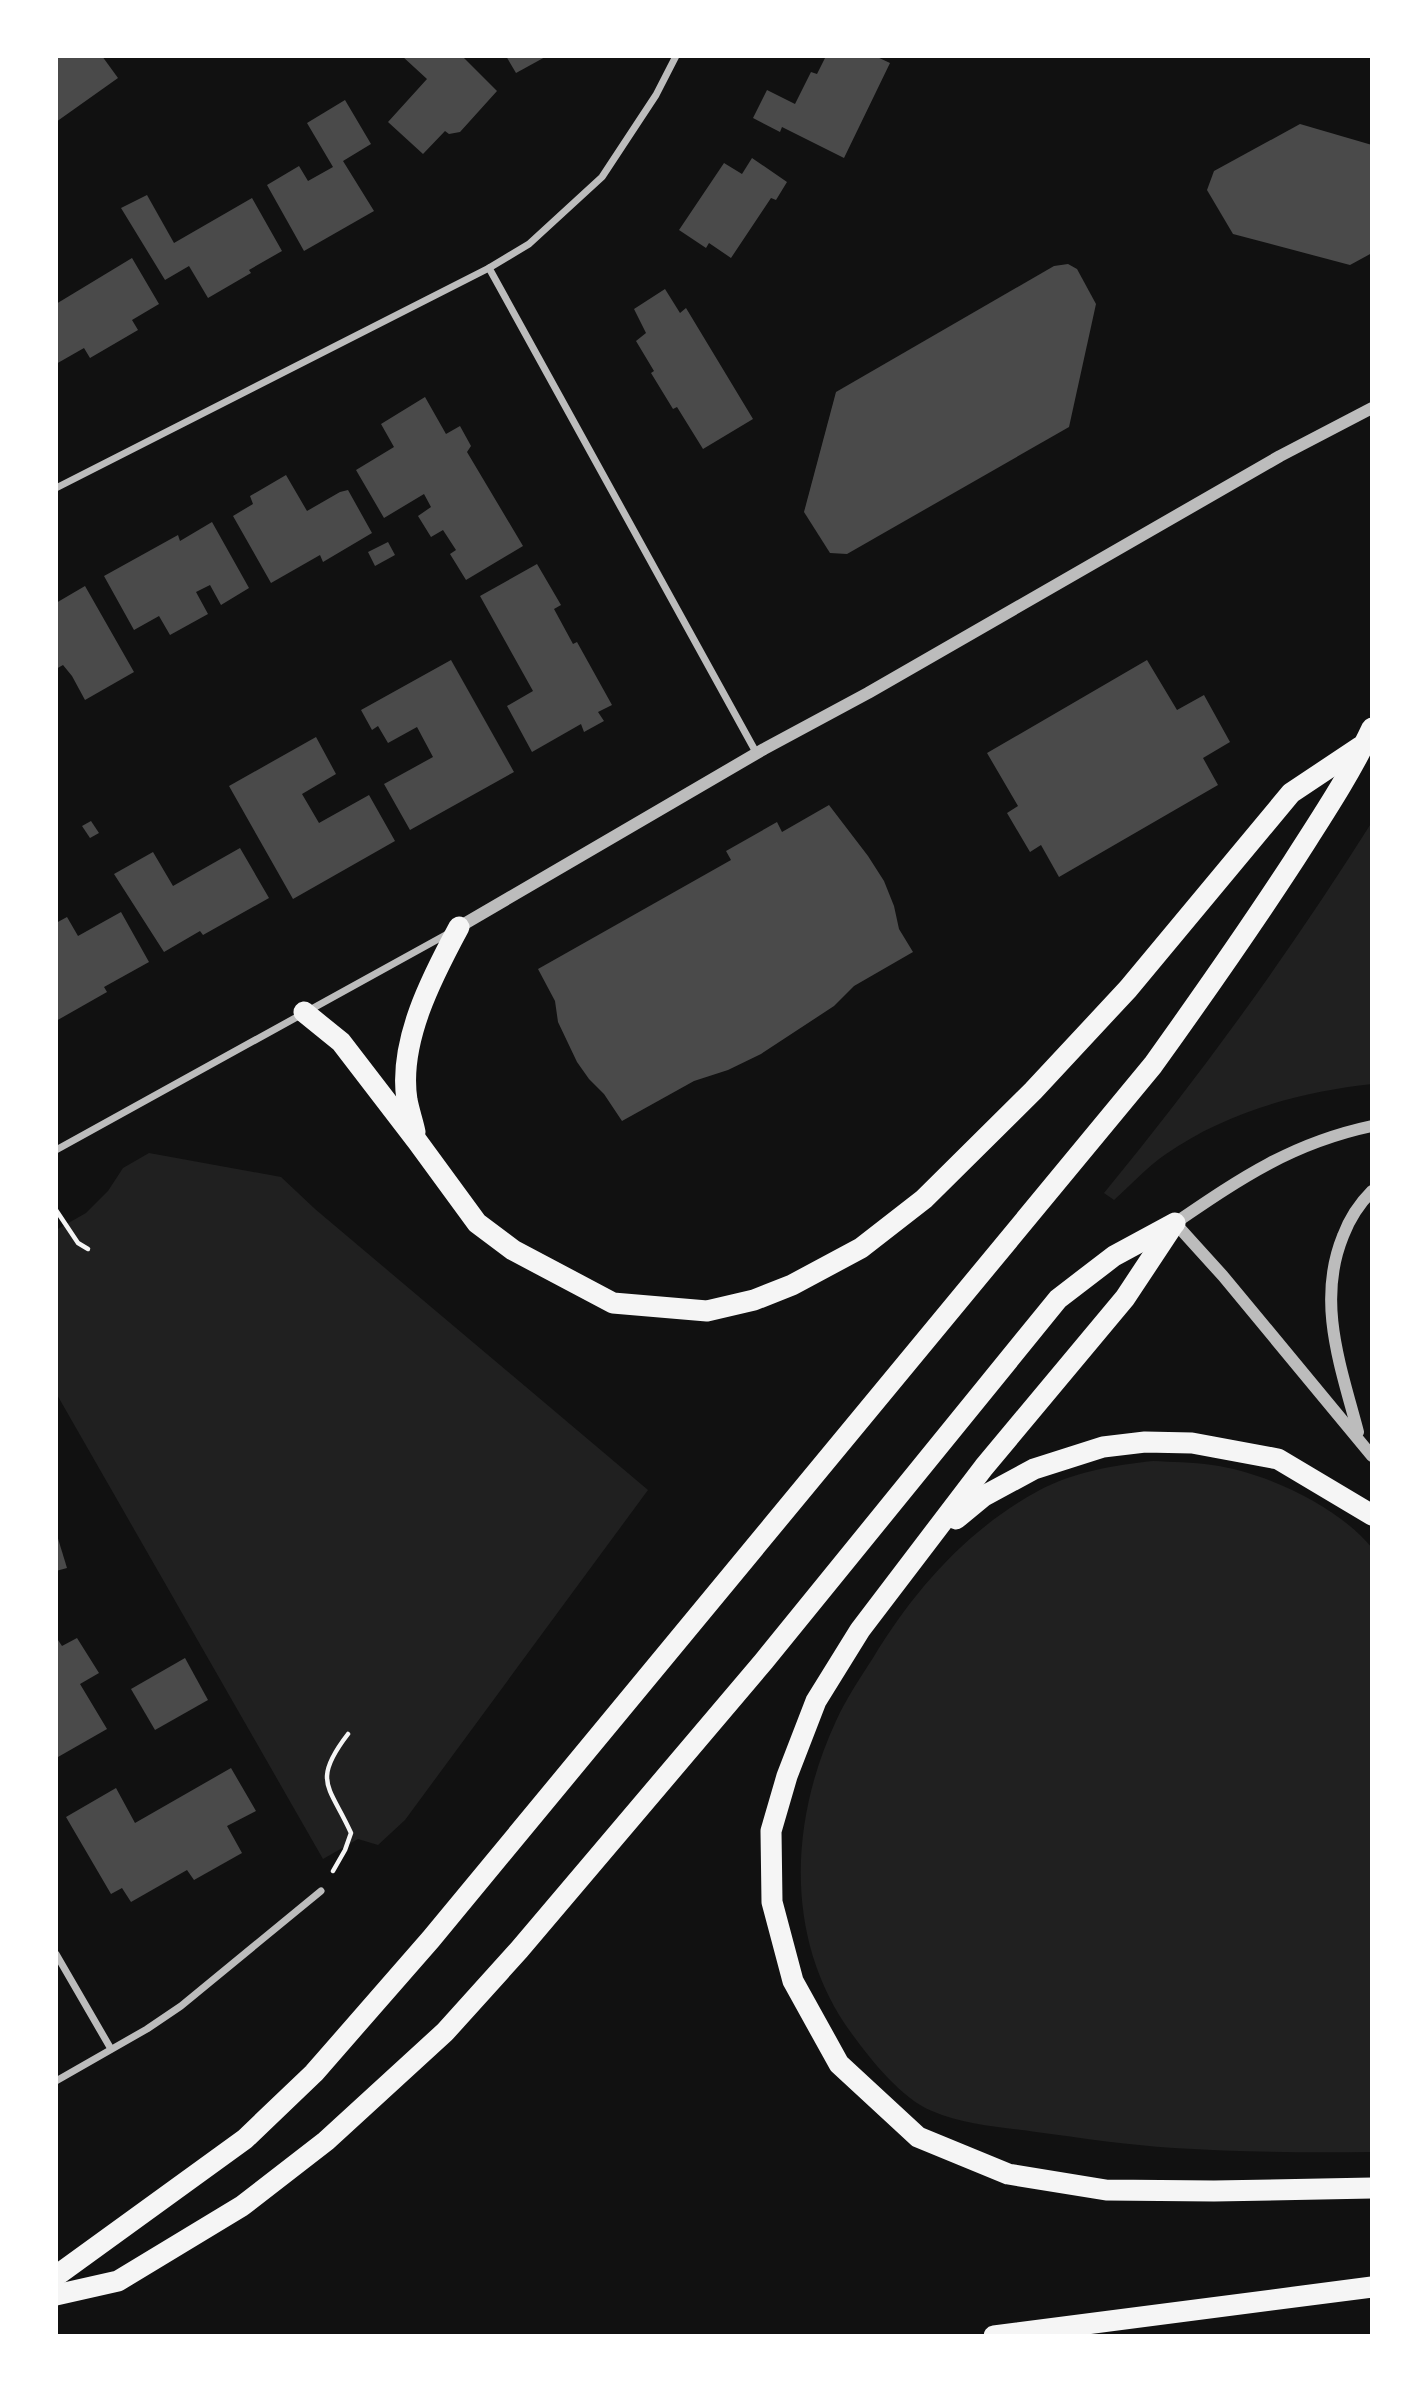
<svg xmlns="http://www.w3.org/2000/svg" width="1428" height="2392" viewBox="0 0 1428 2392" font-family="'DejaVu Sans',sans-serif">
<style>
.green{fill:#202020}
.building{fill:#4a4a4a}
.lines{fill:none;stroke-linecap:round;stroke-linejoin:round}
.path{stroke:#f5f5f5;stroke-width:4.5}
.minor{stroke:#bcbcbc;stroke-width:7}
.tertiary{stroke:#bcbcbc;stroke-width:12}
.motorway{stroke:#f5f5f5;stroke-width:21}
</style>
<rect width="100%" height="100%" fill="#111"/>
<g class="green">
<path d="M1372,822v262c-72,8 -146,28 -206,70 -19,13 -35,31 -52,46l-10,-7c97,-118 186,-241 268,-371z"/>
<polygon points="149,1153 281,1177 315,1209 648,1490 405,1820 378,1845 358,1839 323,1859 56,1393 56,1230 86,1213 108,1191 123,1168"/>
<path d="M1153,1461c19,1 39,1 59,4 53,7 126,41 160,83v604c-66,1 -132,0 -198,-4 -46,-3 -93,-10 -138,-16 -34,-5 -72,-7 -104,-21 -30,-12 -61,-51 -80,-77 -68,-93 -63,-212 -16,-313 10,-22 24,-43 37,-63 41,-68 95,-129 165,-167 35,-19 76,-26 115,-30z"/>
</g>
<g class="building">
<polygon points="56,56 102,56 118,78 56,122"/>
<polygon points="402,56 462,56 497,91 460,132 449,134 445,131 423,154 388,122 427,79"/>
<polygon points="506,56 547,56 516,73"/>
<polygon points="826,56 875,56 890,63 844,158 782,127 780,132 753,118 767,90 795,104 811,72 817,74"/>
<polygon points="345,100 371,144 343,161 374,211 304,251 267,185 299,166 308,181 333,167 307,123"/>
<polygon points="1300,124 1372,145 1372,253 1350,265 1233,234 1207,190 1214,171"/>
<polygon points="752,158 787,182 776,200 771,198 731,258 709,243 706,248 679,230 724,163 742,174"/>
<polygon points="147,195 174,243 252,198 282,251 249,270 251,273 208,298 189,266 165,280 121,208"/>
<polygon points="132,258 159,304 132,320 138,330 90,358 84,348 56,364 56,304"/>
<polygon points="1068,264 1077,269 1096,304 1069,427 847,554 830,553 804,512 836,392 1054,266"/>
<polygon points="665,289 680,313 686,308 753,419 703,449 677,407 673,409 651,373 654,371 636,341 646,333 634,309"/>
<polygon points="425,397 446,434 460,426 471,446 467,452 523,546 466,580 450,554 456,550 443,530 431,537 418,516 431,507 424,494 384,518 356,470 394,447 381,424"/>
<polygon points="286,475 307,511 340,492 348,490 372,533 323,562 320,555 271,583 233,516 253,504 250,496"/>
<polygon points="212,522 249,588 221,605 210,585 196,592 208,614 170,635 159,616 134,630 104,576 178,535 180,541"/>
<polygon points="388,542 395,555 375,566 368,552"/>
<polygon points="537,564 561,605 554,609 573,644 577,642 612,705 598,712 604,721 584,732 581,724 532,752 507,706 533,691 480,596"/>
<polygon points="85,586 134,672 85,700 72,676 63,665 56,669 56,603"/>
<polygon points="451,660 514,772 410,830 384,784 433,757 417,727 388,743 378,726 372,730 361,710"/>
<polygon points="1147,660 1177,710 1204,695 1230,742 1203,758 1218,785 1059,877 1041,845 1030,852 1007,813 1018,806 987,753"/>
<polygon points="316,737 336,774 302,794 319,823 369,795 395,841 293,899 229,786"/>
<polygon points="829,805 868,856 884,881 894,906 899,929 913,952 854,986 834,1006 761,1054 728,1070 694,1081 622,1121 604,1094 589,1079 577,1062 558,1022 555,1001 538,969 731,860 726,851 777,822 782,832"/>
<polygon points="91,821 99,833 90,838 82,826"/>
<polygon points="240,848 269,898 203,935 200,931 164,952 114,874 153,852 173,886"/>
<polygon points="121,912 149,962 104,987 107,992 56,1021 56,923 67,917 78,936"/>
<polygon points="56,1532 67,1568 56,1571"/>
<polygon points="56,1637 62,1646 77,1638 99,1673 80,1684 107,1729 58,1757 56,1753"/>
<polygon points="185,1658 208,1700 155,1730 131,1689"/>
<polygon points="231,1768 256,1811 227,1826 242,1853 194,1880 187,1870 131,1902 122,1888 111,1894 66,1817 116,1788 135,1823"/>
</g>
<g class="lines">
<g class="path">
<polyline points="56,1210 78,1243 88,1249"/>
<path d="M333,1871l12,-21 6,-17c-21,-47 -40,-51 -3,-99"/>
</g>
<g class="minor">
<polyline points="489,268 757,754"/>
<polyline points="56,488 489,268 529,244 602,177 656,95 676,56"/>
<polyline points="56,1150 451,932"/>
<polyline points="56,1954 111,2049"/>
<polyline points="56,2081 147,2029 181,2006 321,1891"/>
</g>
<g class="tertiary">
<polyline points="459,927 764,749 868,693 1280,456 1372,408"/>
<path d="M1372,1126c-80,17 -131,52 -197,97l48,53 149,180"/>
<path d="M1358,1432c-17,-65 -42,-130 -15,-196 6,-16 16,-32 29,-45"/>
</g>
<g class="motorway">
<polyline points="304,1012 341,1042 417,1141 477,1223 513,1250 613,1303 707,1311 754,1300 792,1285 861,1248 924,1199 1033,1091 1128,989 1291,793 1360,747"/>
<path d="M415,1132c-2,-10 -6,-21 -8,-32 -9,-58 25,-123 52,-173"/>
<polyline points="1174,1224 1125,1298 984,1467 860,1630 816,1701 787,1776 771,1831 772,1902 793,1981 839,2064 918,2137 1008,2174 1106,2190 1214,2191 1372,2188"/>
<polyline points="956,1519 984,1496 1034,1469 1103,1447 1145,1442 1192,1443 1278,1459 1372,1515"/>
<path d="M56,2276l189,-137 69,-66 117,-134 722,-874c48,-67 95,-134 140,-203 28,-44 57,-87 79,-134"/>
<polyline points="56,2295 118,2281 242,2206 326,2141 445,2032 519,1950 764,1661 1058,1299 1114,1256 1175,1223"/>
<polyline points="994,2336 1372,2287"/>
</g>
</g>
<rect width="1428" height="2392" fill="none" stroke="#ffffff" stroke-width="116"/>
</svg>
